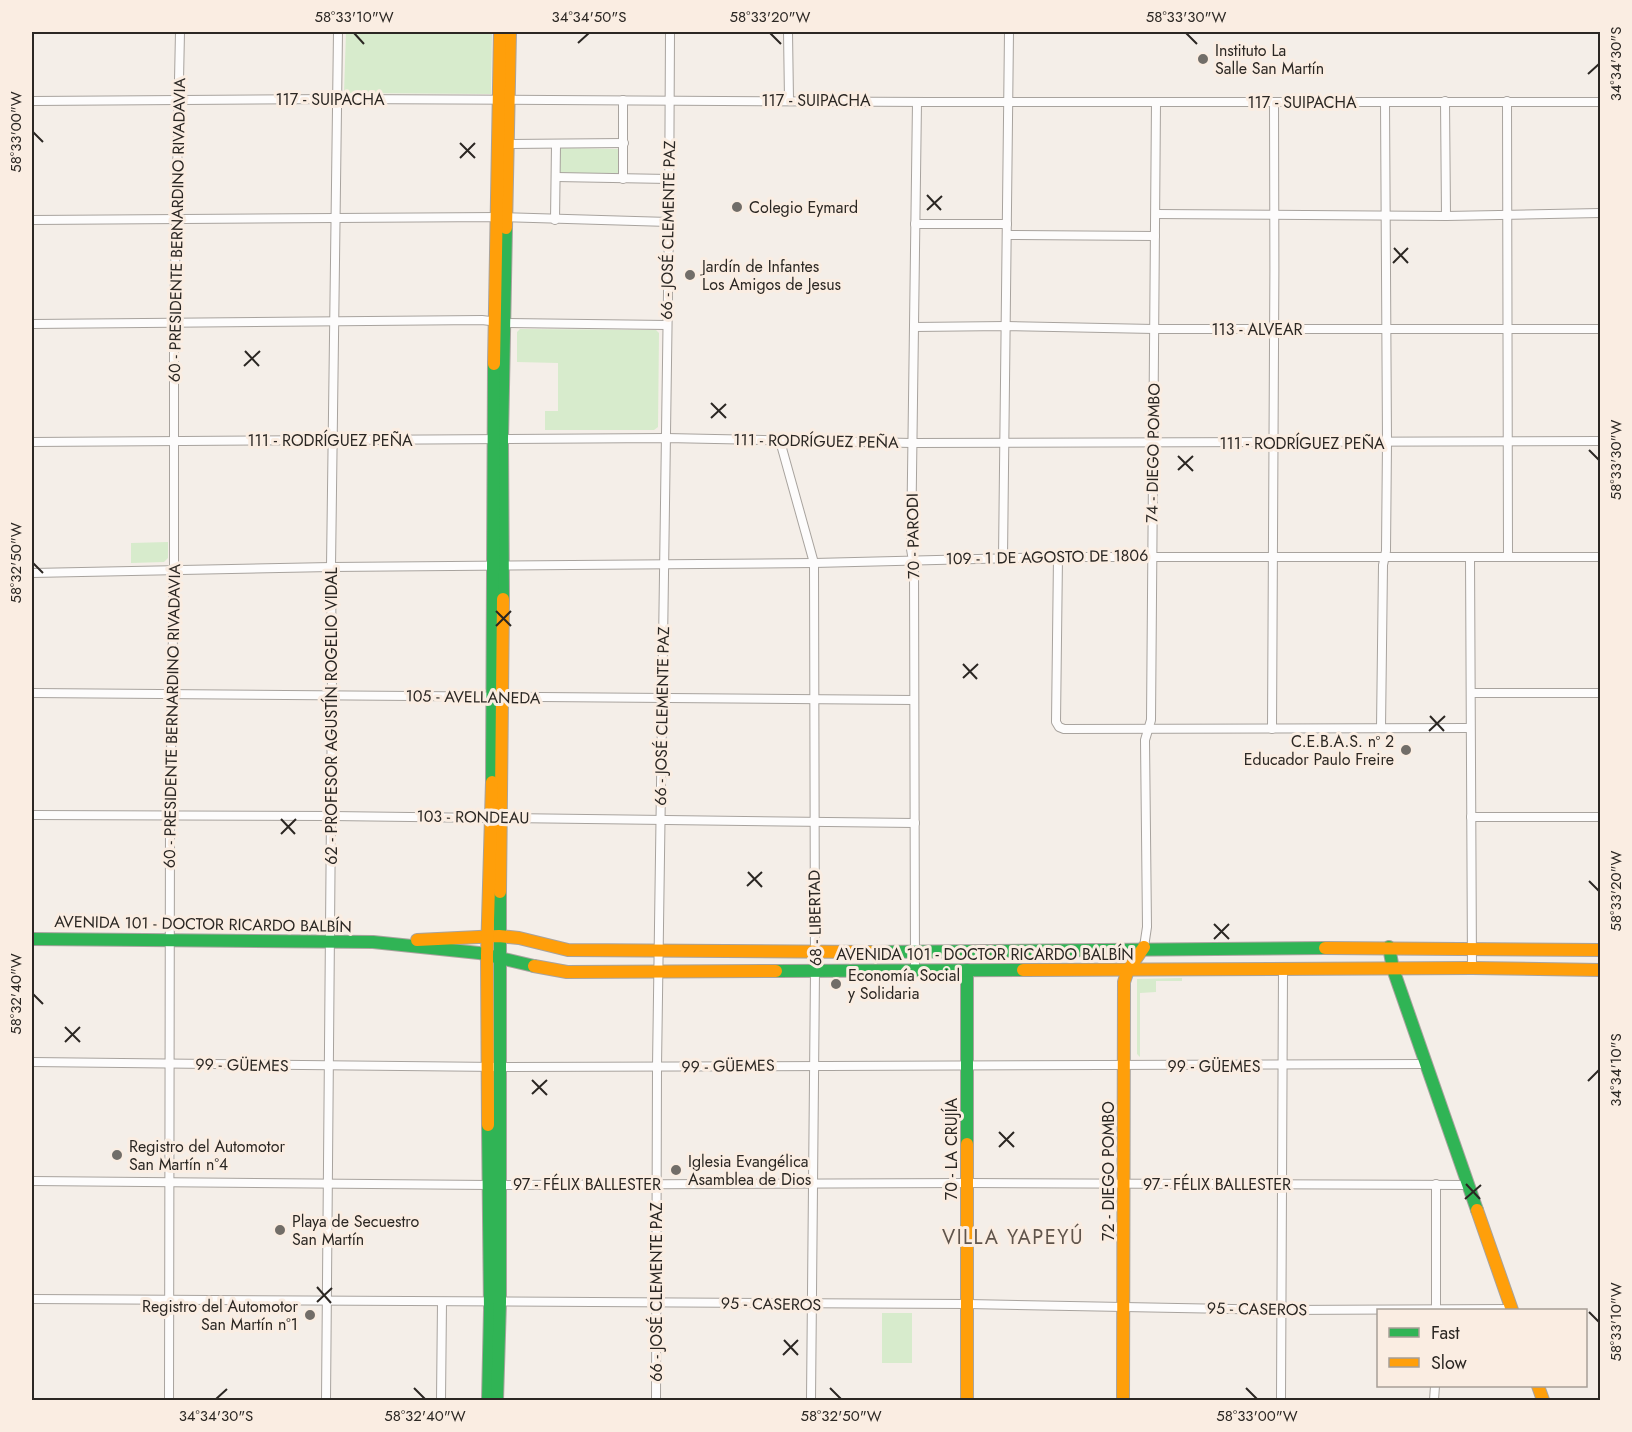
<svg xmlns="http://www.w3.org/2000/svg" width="1632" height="1432" viewBox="0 0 1632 1432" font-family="Jost,sans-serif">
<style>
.green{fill:#d7ebcc}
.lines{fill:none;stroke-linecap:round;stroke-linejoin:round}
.street-casing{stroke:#a8a39e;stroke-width:10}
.fast-casing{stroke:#a8a39e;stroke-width:14}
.slow-casing{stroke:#a8a39e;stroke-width:14}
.street{stroke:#fdfcfc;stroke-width:8}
.fast{stroke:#30b455;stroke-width:12}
.slow{stroke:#ff9f0a;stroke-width:12}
.ticks{fill:none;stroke:#2b2723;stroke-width:2}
.poi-dot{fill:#716d68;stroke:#faede2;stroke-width:2}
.labels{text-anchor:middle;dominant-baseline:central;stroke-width:6;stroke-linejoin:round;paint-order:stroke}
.poi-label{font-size:16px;fill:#2b2723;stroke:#faede2;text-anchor:start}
.street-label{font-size:16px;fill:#2b2723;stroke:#faede2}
.quarter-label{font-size:20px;letter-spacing:1.5px;fill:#60554c;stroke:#faede2}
.neatline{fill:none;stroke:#2b2723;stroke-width:2}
.ticks-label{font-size:15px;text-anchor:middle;fill:#2b2723}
</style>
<rect width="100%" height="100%" fill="#f4eee8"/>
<g class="green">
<polygon points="346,32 492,32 491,94 344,93"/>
<polygon points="559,148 620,149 619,174 558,174"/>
<polygon points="520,329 656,330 659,333 658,427 654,430 545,430 545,411 558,411 558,363 517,362 517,332"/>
<polygon points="168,542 168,558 164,562 131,563 131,543"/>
<polygon points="1182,978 1182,981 1156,981 1156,992 1140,993 1140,1057 1137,1054 1137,979"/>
<rect x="882" y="1313" width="30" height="50"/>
</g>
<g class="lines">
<defs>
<g id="street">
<polyline points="788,32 789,100"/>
<polyline points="32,101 338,99 929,102 1600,102"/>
<polyline points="1445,101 1446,216"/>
<polyline points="1507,101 1508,557"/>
<polyline points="509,144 624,143"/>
<polyline points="556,177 669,179"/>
<polyline points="623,179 623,100"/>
<polyline points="1156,214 1446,216 1600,213"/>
<polyline points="32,220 498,217 669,222"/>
<polyline points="555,220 556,145"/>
<polyline points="915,224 1007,224"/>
<polyline points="1008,235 1155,236"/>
<polyline points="32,324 482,320 506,323 667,325"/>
<polyline points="914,327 1006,326 1154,329 1600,329"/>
<polyline points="780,441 814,563 815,971 811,1400"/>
<polyline points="32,442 666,438 912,443 1600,441"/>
<polyline points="1003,557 1009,32"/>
<polyline points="1058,557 1056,722 1059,727 1064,729 1470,728"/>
<polyline points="1470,557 1472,968"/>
<polyline points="32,573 331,567 814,563 1058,557 1600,557"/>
<path d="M32,693c294,3 588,6 882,7"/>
<polyline points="1472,693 1600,693"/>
<polyline points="1381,728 1383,565 1386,551 1387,442 1385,102"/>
<path d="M1272,729c2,-209 3,-418 2,-627"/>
<polyline points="32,815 331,816 915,823"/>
<polyline points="1471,817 1600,817"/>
<polyline points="1144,947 1147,927 1145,740 1151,720 1156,102"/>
<polyline points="915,971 914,567 911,549 917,102"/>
<polyline points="32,1062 499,1067 1425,1064"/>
<polyline points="32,1181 489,1185 968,1183 1467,1185"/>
<polyline points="32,1299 968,1304 1280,1310 1511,1309"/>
<polyline points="1436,1310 1436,1184"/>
<polyline points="169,1400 170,816 174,570 174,322 180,32"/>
<polyline points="326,1400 332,695 331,567 338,32"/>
<polyline points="441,1400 442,1302"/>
<polyline points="656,1400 657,1067 669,222 670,32"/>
<polyline points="1281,1400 1283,969"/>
<polyline points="1434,1400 1435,1386"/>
</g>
<g id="fast">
<polyline points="503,599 502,440 506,228"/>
<polyline points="492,782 494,364"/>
<polyline points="32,939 373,942 479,953 534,966"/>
<polyline points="1389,947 1393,969 1477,1210"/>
<polyline points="870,952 1325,948"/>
<polyline points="967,970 967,1144"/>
<polyline points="776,971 1023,970"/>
<polyline points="488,1400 490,1310 488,1125"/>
<polyline points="497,1400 500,1302 500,892"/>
</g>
<g id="slow">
<polyline points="506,228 510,32"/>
<polyline points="494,364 500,32"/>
<polyline points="500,892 503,599"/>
<polyline points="417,940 499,936 519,938 568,950 870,952"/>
<polyline points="1325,948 1600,950"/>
<polyline points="534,966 567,972 776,971"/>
<polyline points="1023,970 1472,968 1600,970"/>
<polyline points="488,1125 487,955 492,782"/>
<polyline points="967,1144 967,1400"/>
<polyline points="1477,1210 1512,1310"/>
<polyline points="1538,1386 1543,1400"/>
<polyline points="1123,1400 1124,982 1128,970 1144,947"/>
</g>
</defs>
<use href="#street" class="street-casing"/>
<use href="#fast" class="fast-casing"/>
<use href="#slow" class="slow-casing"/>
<use href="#street" class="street"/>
<use href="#fast" class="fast"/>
<use href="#slow" class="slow"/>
</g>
<path class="ticks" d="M354,33l10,11M770,33l11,11M1186,33l11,11M578,43l11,-10M1588,74l11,-10M33,132l10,10M460,143l15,15M460,158l15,-15M927,195l14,15M927,210l15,-14M1394,248l14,15M1393,263l15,-15M245,351l14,15M244,366l16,-15M711,403l15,15M711,418l15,-14M1589,450l10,10M1178,456l15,15M1178,470l15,-14M33,563l10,10M496,611l15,15M496,626l15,-15M963,664l14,15M963,678l15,-14M1430,716l14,15M1429,731l16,-15M281,819l14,15M281,834l15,-15M748,872l14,15M1589,881l10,10M747,886l15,-14M1214,924l15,15M1214,939l15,-15M33,994l10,10M65,1027l15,15M65,1042l15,-15M532,1080l15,15M1588,1081l11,-11M532,1094l15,-14M999,1132l15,15M999,1147l15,-15M1466,1184l14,15M1465,1199l16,-14M317,1287l14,16M317,1302l15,-14M1589,1312l10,10M784,1340l14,15M783,1355l15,-15M414,1388l11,11M830,1388l11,11M1246,1388l11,11M216,1399l11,-10"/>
<g class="poi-dot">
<circle cx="1203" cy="59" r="6"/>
<circle cx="737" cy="207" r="6"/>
<circle cx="690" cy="275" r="6"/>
<circle cx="1406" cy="750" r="6"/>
<circle cx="836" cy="984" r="6"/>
<circle cx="117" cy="1155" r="6"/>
<circle cx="676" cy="1170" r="6"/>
<circle cx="280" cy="1230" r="6"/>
<circle cx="310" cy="1315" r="6"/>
</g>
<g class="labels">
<g class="poi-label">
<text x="1215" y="50">Instituto La<tspan x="1215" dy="18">Salle San Martín</tspan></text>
<text x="749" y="207">Colegio Eymard</text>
<text x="702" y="266">Jardín de Infantes<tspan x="702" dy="18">Los Amigos de Jesus</tspan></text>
<text x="1394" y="741" text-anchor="end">C.E.B.A.S. nº 2<tspan x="1394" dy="18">Educador Paulo Freire</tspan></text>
<text x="848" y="975">Economía Social<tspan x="848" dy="18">y Solidaria</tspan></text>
<text x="129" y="1146">Registro del Automotor<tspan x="129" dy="18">San Martín n°4</tspan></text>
<text x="688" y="1161">Iglesia Evangélica<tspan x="688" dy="18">Asamblea de Dios</tspan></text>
<text x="292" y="1221">Playa de Secuestro<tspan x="292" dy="18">San Martín</tspan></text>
<text x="298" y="1306" text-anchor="end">Registro del Automotor<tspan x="298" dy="18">San Martín n°1</tspan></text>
</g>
<g class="street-label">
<text x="330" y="99">117 - SUIPACHA</text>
<text x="816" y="100">117 - SUIPACHA</text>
<text x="1302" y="102">117 - SUIPACHA</text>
<text transform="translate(177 230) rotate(-89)">60 - PRESIDENTE BERNARDINO RIVADAVIA</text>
<text transform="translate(668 230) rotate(-89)">66 - JOSÉ CLEMENTE PAZ</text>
<text x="1257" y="329">113 - ALVEAR</text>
<text x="330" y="440">111 - RODRÍGUEZ PEÑA</text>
<text transform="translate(816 441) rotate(1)">111 - RODRÍGUEZ PEÑA</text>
<text x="1302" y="443">111 - RODRÍGUEZ PEÑA</text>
<text transform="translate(1153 453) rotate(-89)">74 - DIEGO POMBO</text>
<text transform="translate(913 536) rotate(-91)">70 - PARODI</text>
<text transform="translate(1047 557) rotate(-1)">109 - 1 DE AGOSTO DE 1806</text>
<text transform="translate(473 697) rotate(1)">105 - AVELLANEDA</text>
<text transform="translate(172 716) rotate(-89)">60 - PRESIDENTE BERNARDINO RIVADAVIA</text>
<text transform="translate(331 716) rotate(-90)">62 - PROFESOR AGUSTÍN ROGELIO VIDAL</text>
<text transform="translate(662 716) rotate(-89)">66 - JOSÉ CLEMENTE PAZ</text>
<text transform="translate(473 817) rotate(1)">103 - RONDEAU</text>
<text transform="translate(815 918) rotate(-91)">68 - LIBERTAD</text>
<text transform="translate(203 924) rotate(1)">AVENIDA 101 - DOCTOR RICARDO BALBÍN</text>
<text x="985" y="954">AVENIDA 101 - DOCTOR RICARDO BALBÍN</text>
<text transform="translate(242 1065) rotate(1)">99 - GÜEMES</text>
<text transform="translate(728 1066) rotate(-1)">99 - GÜEMES</text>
<text x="1214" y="1066">99 - GÜEMES</text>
<text transform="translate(951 1149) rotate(-90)">70 - LA CRUJÍA</text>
<text transform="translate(1108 1171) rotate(-90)">72 - DIEGO POMBO</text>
<text x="587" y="1184">97 - FÉLIX BALLESTER</text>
<text x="1217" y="1184">97 - FÉLIX BALLESTER</text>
<text transform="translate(656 1292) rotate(-90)">66 - JOSÉ CLEMENTE PAZ</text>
<text transform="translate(771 1304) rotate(1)">95 - CASEROS</text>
<text transform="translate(1257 1309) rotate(1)">95 - CASEROS</text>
</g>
<g class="quarter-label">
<text x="1013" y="1237">VILLA YAPEYÚ</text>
</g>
</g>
<rect width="1632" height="1432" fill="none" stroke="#faede2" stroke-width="66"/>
<rect x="1377" y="1309" width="210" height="78" fill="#faede2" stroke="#a79e96" stroke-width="1.5"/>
<rect x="1389" y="1328" width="30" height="9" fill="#30b455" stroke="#a79e96" stroke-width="1.5"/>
<text x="1431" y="1339" font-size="18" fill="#2b2723">Fast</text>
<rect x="1389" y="1358" width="30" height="9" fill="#ff9f0a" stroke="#a79e96" stroke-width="1.5"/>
<text x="1431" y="1369" font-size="18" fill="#2b2723">Slow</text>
<rect x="33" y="33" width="1566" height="1366" class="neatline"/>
<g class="ticks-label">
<text x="354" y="22">58°33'10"W</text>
<text x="589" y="22">34°34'50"S</text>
<text x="770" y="22">58°33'20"W</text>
<text x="1186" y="22">58°33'30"W</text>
<text transform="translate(1616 64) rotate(-90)" y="5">34°34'30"S</text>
<text transform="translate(16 132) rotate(-90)" y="5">58°33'00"W</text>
<text transform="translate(1616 460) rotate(-90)" y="5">58°33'30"W</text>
<text transform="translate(16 563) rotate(-90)" y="5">58°32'50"W</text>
<text transform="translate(1616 891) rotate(-90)" y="5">58°33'20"W</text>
<text transform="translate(16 994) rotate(-90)" y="5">58°32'40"W</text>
<text transform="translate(1616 1070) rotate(-90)" y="5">34°34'10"S</text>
<text transform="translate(1616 1322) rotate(-90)" y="5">58°33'10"W</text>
<text x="216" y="1421">34°34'30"S</text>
<text x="425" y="1421">58°32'40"W</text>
<text x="841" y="1421">58°32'50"W</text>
<text x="1257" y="1421">58°33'00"W</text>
</g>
</svg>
